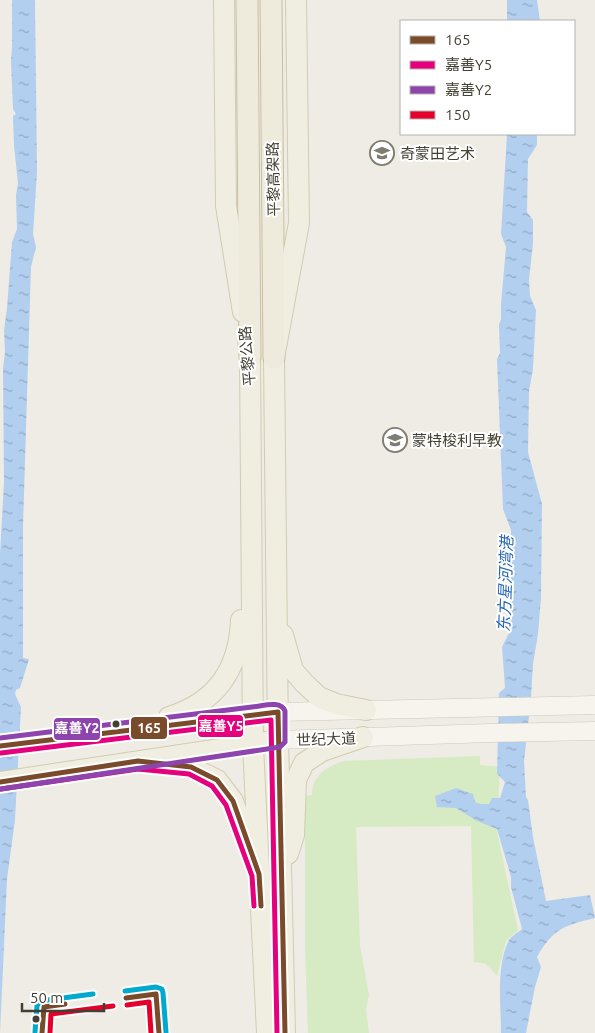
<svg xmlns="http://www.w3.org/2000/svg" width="595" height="1033" viewBox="0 0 595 1033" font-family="Ubuntu,'Noto Sans SC',sans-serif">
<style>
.green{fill:#d6eac3}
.water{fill:url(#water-ripples)}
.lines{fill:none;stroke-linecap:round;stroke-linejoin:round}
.secondary-casing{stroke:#cdcabc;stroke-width:19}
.primary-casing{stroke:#d1ccb1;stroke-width:22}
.trunk-casing{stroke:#c8be9f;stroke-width:23}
.secondary{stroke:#f6f4ec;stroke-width:18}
.primary{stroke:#f0eee1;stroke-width:20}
.trunk{stroke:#eeeadc;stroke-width:21}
.bus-1-casing{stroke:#fff;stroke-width:9}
.bus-2-casing{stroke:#fff;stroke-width:9}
.bus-3-casing{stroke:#fff;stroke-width:9}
.bus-4-casing{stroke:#fff;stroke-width:9}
.bus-5-casing{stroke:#fff;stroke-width:9}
.bus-1{stroke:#7a4b2a;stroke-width:5}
.bus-2{stroke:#e5007d;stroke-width:5}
.bus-3{stroke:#8e44ad;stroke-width:5}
.bus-4{stroke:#e4002b;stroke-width:5}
.bus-5{stroke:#00a9ce;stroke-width:5}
.bus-dot{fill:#433f32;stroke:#fff;stroke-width:2}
.labels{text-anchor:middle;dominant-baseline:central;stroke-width:4;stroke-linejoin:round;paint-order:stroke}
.poi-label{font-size:15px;fill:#433f32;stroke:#fff;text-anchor:start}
.street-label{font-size:15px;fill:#433f32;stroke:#fff}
.water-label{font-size:16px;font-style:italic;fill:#2767b3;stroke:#fff}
.line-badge{stroke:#fff;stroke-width:2}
.badge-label{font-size:14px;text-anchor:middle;font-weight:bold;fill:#fff}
</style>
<defs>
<pattern id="water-ripples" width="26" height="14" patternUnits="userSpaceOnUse" patternTransform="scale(1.25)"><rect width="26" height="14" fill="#b2cfef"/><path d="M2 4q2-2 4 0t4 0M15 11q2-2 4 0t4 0" fill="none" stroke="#92a9c2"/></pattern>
</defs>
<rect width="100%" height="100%" fill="#eeece5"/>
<path class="green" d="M480,756v9l20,2 -3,65 21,98 -12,11 -9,35 -11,-12 -12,-2 -3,-136 -115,1 4,119 9,49 -3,14 3,24h-61l-3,-85v-152l7,-1c0,-20 16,-29 32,-34z"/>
<g class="water">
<polygon points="12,0 35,0 37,172 33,234 36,247 31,267 23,526 23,658 29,659 20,688 16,690 15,694 21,707 15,820 7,879 0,1033 0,554 4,482 3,369 5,352 4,330 7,308 12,242 17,229 16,195 18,183 14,146 13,116 16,114 13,109 11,61 12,47"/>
<polygon points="507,0 537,0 540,21 507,21"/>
<path d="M507,134h30v11l-9,14 -1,53 6,8v23l-4,37 1,16 6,14 -3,59 -4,22 -1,61 14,52 -1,94 -3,36 -5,30 -2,34 -7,63 2,36 2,3 5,37 13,64 44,-6 5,23c-32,8 -41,10 -58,39l4,10 -6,20 -9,46h-25c0,-28 -5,-65 7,-91 2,-5 9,-9 14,-13l-11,-42v-10l-14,-48 -20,-8 -21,-13 -19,-1 -2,-11 21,-8 17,6 2,8 5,2h9l3,-6h8l5,-16 -8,-8 2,-81 6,-5 -3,-41 7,-14 1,-16 1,-87 -8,-21 -6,-150 3,-6 -1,-29 2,-4v-16l5,-57 -5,-13z"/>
</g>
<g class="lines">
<defs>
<g id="secondary">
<polyline points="278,712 595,705"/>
<polyline points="278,740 490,733 595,731"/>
</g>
<g id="primary">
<polyline points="224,0 226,206 243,312"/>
<polyline points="248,341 250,357 253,745 267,1033"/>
<polyline points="283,635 293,670 304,683 319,697 336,704 366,710"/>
<path d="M169,717c48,-15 70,-48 72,-97"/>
<polyline points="0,746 266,713"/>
<polyline points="165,764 191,767 217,780 233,801 253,857"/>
<polyline points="0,782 266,742"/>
<polyline points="288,854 294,835 296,780 304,763 322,751 363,737"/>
<polyline points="285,1033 278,740 274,358 299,223 296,0"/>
</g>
<g id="trunk">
<polyline points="247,0 250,357"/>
<polyline points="271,0 274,358"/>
</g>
</defs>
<use href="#secondary" class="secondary-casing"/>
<use href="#primary" class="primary-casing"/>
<use href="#trunk" class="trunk-casing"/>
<use href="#secondary" class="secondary"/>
<use href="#primary" class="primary"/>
<use href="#trunk" class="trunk"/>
<defs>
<g id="bus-1">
<polyline points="0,746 278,712 285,1033"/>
<polyline points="0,782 138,761 191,767 217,780 233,801 259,874 261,906"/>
<polyline points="126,998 156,994 159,1033"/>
<polyline points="42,1033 44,1007 65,1004"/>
</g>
<g id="bus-2">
<polyline points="1,753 271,720 277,1033"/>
<polyline points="1,789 138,769 189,774 212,786 226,805 252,876 254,906"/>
</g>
<path id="bus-3" d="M0,738l252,-31c11,-1 29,-7 33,4v31l-5,5 -279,42"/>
<g id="bus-4">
<polyline points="127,1005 149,1002 151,1033"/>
<polyline points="50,1033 51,1014 113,1006"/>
</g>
<g id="bus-5">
<polyline points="125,991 156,987 162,989 163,993 166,1032"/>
<polyline points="35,1032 37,1006 40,1001 93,994"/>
</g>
</defs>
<use href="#bus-1" class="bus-1-casing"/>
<use href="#bus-2" class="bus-2-casing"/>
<use href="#bus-3" class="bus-3-casing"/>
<use href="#bus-4" class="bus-4-casing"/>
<use href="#bus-5" class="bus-5-casing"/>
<use href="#bus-1" class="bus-1"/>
<use href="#bus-2" class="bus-2"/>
<use href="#bus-3" class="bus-3"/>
<use href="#bus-4" class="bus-4"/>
<use href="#bus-5" class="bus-5"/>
</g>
<defs>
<symbol id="school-ring" viewBox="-11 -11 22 22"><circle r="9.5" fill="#fff" stroke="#7f7c71" stroke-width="1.5"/><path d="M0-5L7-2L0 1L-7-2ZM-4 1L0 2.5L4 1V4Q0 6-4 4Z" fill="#7f7c71"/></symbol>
</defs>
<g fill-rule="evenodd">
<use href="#school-ring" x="368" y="139" width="28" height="28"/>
<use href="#school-ring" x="381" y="426" width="28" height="28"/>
</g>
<g class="bus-dot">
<circle cx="116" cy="724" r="4.5"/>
<circle cx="36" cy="1019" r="4.5"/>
</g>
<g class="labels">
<g class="poi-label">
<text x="400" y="153">奇蒙田艺术</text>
<text x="412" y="440">蒙特梭利早教</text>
</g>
<g class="street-label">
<text transform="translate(273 179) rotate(-91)">平黎高架路</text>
<text transform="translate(247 356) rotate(-95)">平黎公路</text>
<text transform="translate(326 739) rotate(-2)">世纪大道</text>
</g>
<g class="water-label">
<text transform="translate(505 584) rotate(-88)">东方星河湾港</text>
</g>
</g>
<g class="line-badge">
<rect x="197" y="714" width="47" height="24" rx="5" fill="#e5007d"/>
<rect x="130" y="716" width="38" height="24" rx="5" fill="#7a4b2a"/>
<rect x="53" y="717" width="48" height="24" rx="5" fill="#8e44ad"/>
</g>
<g class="badge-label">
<text x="221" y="731">嘉善Y5</text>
<text x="149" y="733">165</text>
<text x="77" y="733">嘉善Y2</text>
</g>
<rect x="400" y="20" width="175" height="115" fill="#ffffff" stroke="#b4b2ad"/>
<rect x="410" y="36" width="25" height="8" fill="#7a4b2a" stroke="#b4b2ad"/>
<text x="445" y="45" font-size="15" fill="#433f32">165</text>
<rect x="410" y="61" width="25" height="8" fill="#e5007d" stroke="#b4b2ad"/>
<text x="445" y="70" font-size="15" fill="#433f32">嘉善Y5</text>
<rect x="410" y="86" width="25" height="8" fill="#8e44ad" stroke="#b4b2ad"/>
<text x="445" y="95" font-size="15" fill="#433f32">嘉善Y2</text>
<rect x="410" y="111" width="25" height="8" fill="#e4002b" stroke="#b4b2ad"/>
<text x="445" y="120" font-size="15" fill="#433f32">150</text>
<path d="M22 1003v8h82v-8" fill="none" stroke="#433f32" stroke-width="2.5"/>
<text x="30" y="1003" font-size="15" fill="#433f32" stroke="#ffffff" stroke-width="4" paint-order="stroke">50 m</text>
</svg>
